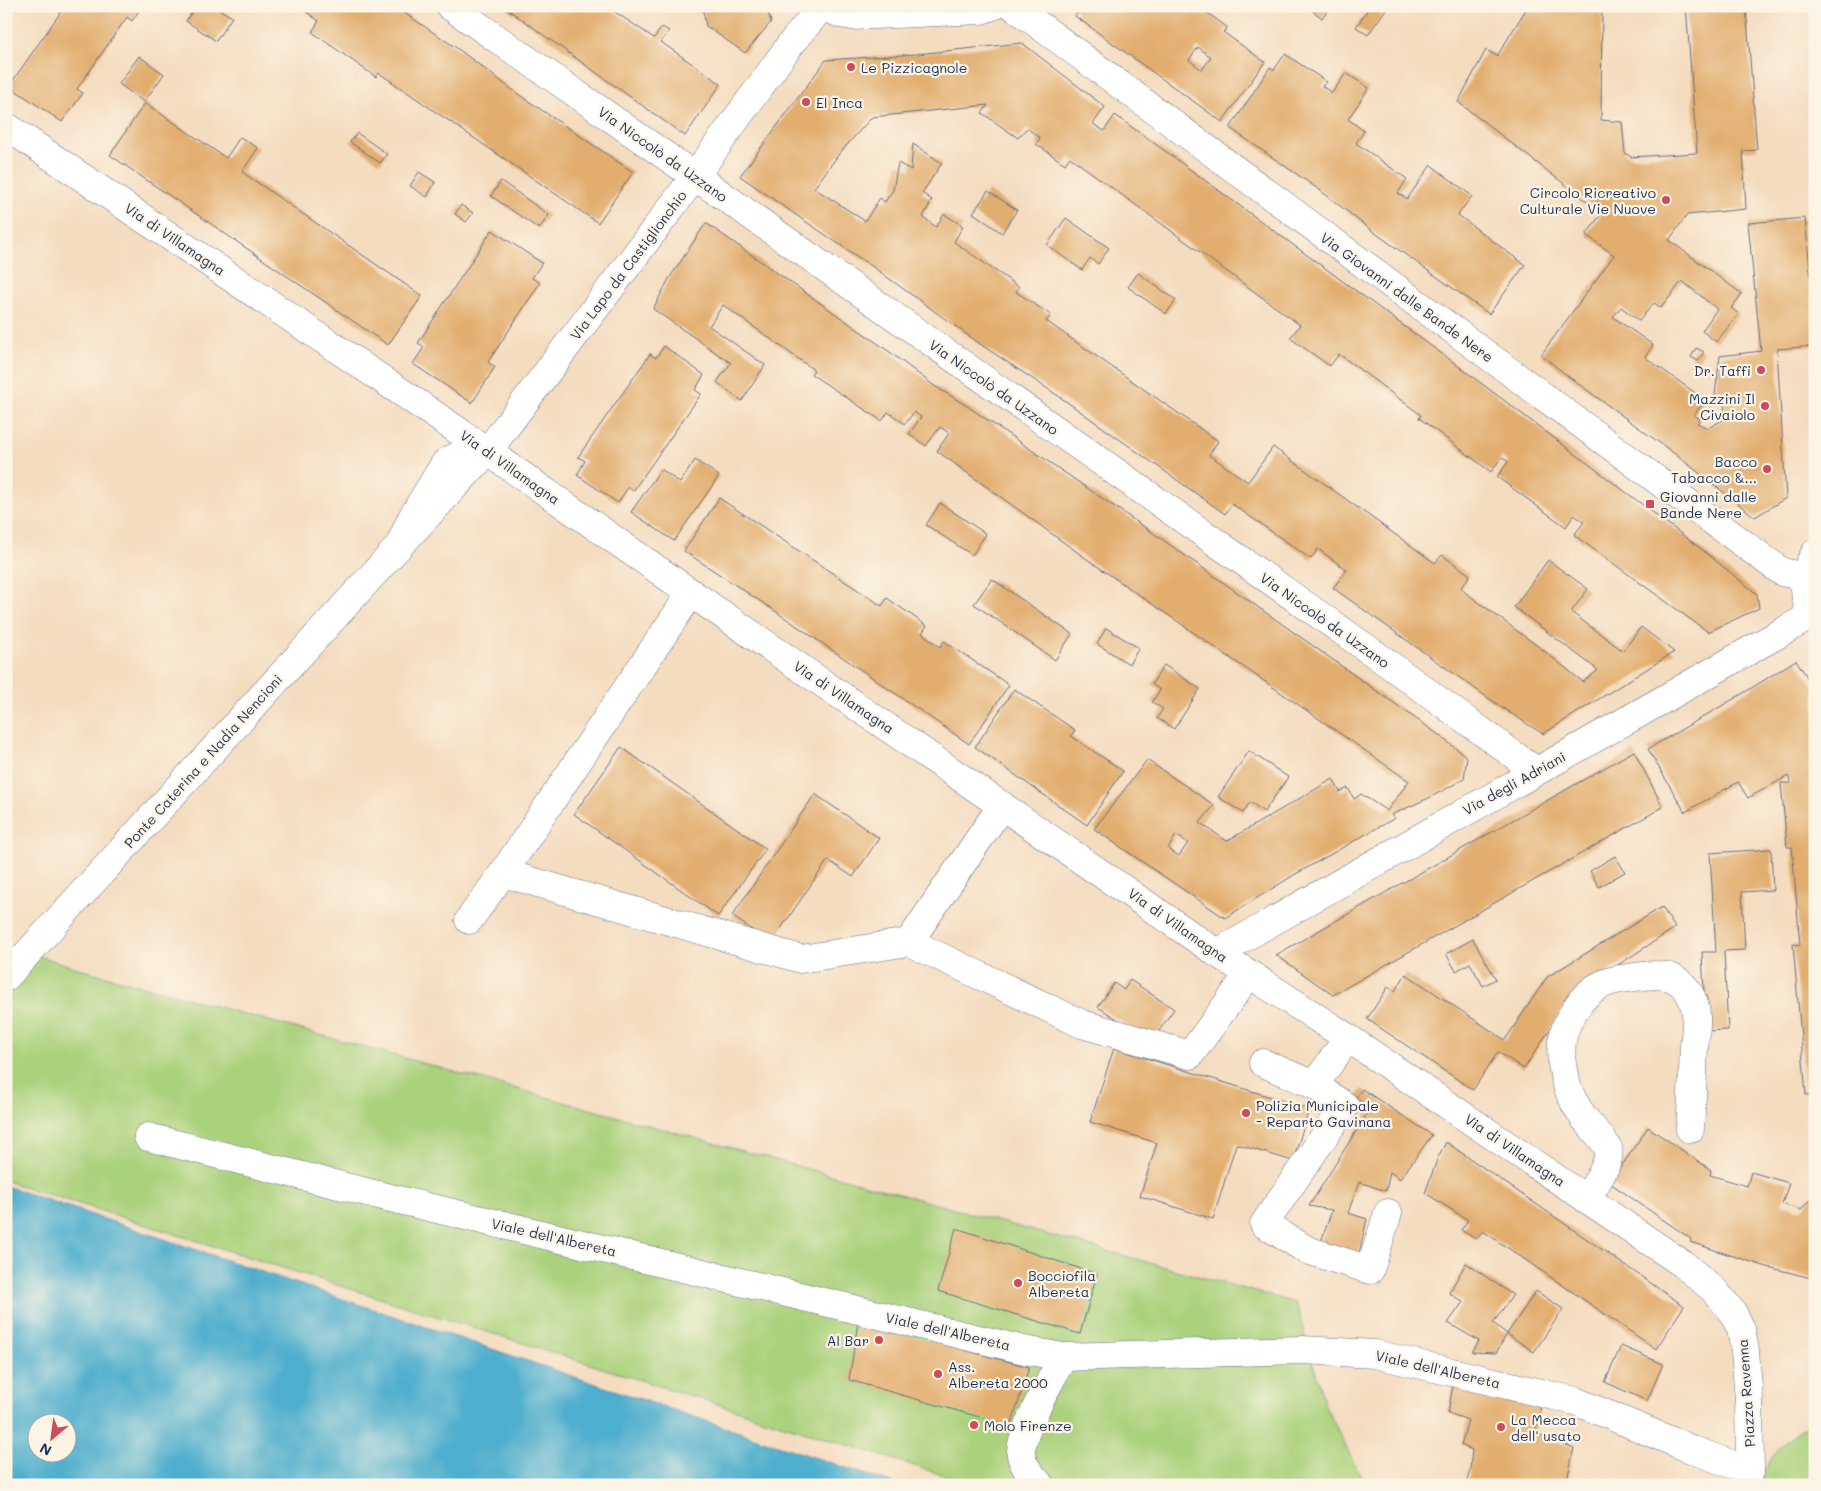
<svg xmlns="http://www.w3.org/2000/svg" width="1821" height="1491" viewBox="0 0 1821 1491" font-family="Mali,sans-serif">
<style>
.green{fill:#aad17c;stroke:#62806d}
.water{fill:#4eaecd;stroke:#346e96;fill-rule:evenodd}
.building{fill:#e2ae6f;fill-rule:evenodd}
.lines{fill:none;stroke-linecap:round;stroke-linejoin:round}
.minor-casing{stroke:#676c80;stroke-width:29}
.major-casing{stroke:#676c80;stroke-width:29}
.minor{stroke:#fff;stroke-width:28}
.major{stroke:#fff;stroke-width:28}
.poi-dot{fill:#d1495b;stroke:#fcf5e5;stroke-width:2}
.labels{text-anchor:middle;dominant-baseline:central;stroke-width:4.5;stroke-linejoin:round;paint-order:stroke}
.poi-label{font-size:14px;fill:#1b2f5e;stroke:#fcf5e5;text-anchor:start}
.street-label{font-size:14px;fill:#1b2f5e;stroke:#fcf5e5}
</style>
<rect width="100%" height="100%" fill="#fcf5e5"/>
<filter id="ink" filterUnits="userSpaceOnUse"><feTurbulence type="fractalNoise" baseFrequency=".02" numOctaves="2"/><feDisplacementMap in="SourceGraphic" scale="10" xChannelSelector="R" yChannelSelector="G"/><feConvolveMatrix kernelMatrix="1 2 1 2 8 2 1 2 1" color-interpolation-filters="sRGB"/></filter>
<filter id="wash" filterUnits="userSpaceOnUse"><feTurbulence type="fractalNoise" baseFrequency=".0096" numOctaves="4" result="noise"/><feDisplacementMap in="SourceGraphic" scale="20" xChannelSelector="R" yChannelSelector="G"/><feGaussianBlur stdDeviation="1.12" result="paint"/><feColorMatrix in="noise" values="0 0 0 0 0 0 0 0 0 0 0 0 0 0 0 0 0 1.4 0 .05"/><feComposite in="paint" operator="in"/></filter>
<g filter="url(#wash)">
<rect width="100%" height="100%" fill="#f4dcbf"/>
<g class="green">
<polygon points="6,946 91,972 1296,1303 1325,1405 1365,1485 975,1485 6,1181"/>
<path d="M1815,1423v62h-54c6,-30 27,-50 54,-62z"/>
</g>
<path class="water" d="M6,1186l891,299h-891zM38,1424h30v30h-30z"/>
<g id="blocks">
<g class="building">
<polygon points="65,6 142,6 132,21 127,17 77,89 83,93 62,122 9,86"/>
<polygon points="196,6 214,6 232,17 216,41 186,21"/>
<polygon points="298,6 394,6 458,49 518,94 633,172 598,223 379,73 376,77 360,66 312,32 319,21"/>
<polygon points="503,6 606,6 654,38 662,27 669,31 661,42 721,84 685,136"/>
<polygon points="702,6 766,6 771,22 745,53 706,26"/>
<path d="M1070,6h128l30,22 -5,4 42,30 -43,60 -147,-106 3,-4zM1198,47l13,10 -9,13 -13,-10z"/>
<polygon points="1306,6 1331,6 1322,18"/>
<polygon points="1370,6 1388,6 1368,35 1356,27"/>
<polygon points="1528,6 1602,6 1601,120 1622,122 1625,153 1631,157 1697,153 1686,6 1746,6 1757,150 1743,151 1746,209 1687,215 1669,240 1742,294 1731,308 1739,314 1716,342 1702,331 1717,309 1682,281 1661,308 1654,303 1639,321 1621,307 1613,317 1653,345 1645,357 1705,400 1694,415 1700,419 1697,423 1708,428 1725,419 1724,403 1714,402 1720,356 1761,351 1748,223 1805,218 1815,322 1815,346 1777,349 1786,498 1755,517 1675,454 1569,377 1541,355 1614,255 1586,235 1602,213 1458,102 1486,50 1497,56"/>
<polygon points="1022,43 1105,107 1093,124 1104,131 1115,115 1165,151 1453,362 1700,548 1757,594 1759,608 1708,632 1574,535 1584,522 1574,515 1566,527 1497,477 1508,462 1502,457 1491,472 1419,418 1421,415 1339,354 1330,366 1290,338 1300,325 1070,157 1065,164 1036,144 1040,138 1027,128 1018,138 982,113 988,105 872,117 839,154 814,188 865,221 880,198 885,202 893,190 898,163 911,170 913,144 942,163 922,193 932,200 923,217 936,227 944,214 963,226 954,242 1019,287 1016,292 1051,315 1046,321 1218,441 1209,455 1248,482 1273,447 1435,563 1442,555 1470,575 1461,588 1466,593 1543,650 1583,682 1598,670 1514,607 1548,560 1588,589 1571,612 1623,651 1641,627 1674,652 1543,734 1501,707 1333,588 1347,570 1318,549 1311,559 1232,504 1225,514 1057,395 980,344 873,267 796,215 740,176 826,60 917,54"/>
<polygon points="1285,54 1327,82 1322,86 1332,93 1346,73 1369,88 1348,119 1364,131 1356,143 1407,179 1398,193 1407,199 1431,165 1472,196 1458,215 1525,265 1489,314 1371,230 1321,191 1230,128 1270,67 1274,70"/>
<polygon points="139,56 164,74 144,102 119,84"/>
<polygon points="145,103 226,158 240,137 258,148 242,172 422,296 388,345 110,155"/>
<polygon points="357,133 387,154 380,163 350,142"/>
<polygon points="419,172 435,182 427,197 410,186"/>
<polygon points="501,181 549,215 539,229 491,196"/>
<polygon points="988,191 1017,210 1002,233 973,213"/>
<polygon points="461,205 473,213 466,222 455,214"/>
<polygon points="1066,218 1109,248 1098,264 1090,258 1082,270 1047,245"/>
<path d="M706,223l181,127 46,35 34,21 189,129 276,195 35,27 -3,22 -33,18 -40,18 4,3 -101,57 -69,43 -131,-89 53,-69 67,45 -14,18 27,18 106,-62 7,13 8,-4 6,11 7,-5 26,17 22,-30 -325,-224 -147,-106 12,-18 -9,-6 -14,19 -17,-12 12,-17 -7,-5 -9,12 -17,-12 -6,9 -71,-47 3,-4 -91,-65 -14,21 56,39 -23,36 -25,-19 14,-19 -78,-54 16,-30zM1176,835l12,8 -9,13 -11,-7z"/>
<polygon points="492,230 542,263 532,278 540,283 488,362 495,367 472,403 413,364 424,347 418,343"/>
<polygon points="1138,273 1176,300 1166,314 1128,287"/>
<polygon points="664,346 704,375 695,390 701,394 633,491 628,487 618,503 577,475 585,461 578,457 650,354 656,358"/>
<polygon points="1696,348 1704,352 1698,361 1691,357"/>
<polygon points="695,460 719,476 674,541 631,512 661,469 680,483"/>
<polygon points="719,498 882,606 887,598 927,626 922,633 940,647 944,641 1009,685 969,744 775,611 684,551"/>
<polygon points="940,503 986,534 972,555 926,525"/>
<polygon points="992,579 1072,634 1055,660 974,604"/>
<polygon points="1106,628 1139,648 1129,664 1097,644"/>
<polygon points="1796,660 1815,689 1815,1094 1806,1095 1793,944 1800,945 1792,847 1787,847 1781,783 1791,783 1788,776 1748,798 1738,782 1685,812 1648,749 1742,694"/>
<polygon points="1164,665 1200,689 1174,729 1157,718 1163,709 1152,702 1160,690 1152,684"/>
<polygon points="1014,689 1075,730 1071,736 1123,771 1087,825 975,747"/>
<polygon points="621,747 766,849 718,916 574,814"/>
<polygon points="1249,751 1288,777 1264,812 1250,802 1243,813 1218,797"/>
<polygon points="1634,751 1663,807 1333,995 1276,955"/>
<polygon points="815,794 879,838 853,877 828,860 771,943 732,916"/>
<polygon points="1771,849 1773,890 1742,892 1745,950 1724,951 1728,1030 1706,1031 1702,952 1716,952 1710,853"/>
<polygon points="1615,856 1625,872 1599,887 1590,871"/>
<polygon points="1662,907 1675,928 1573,994 1524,1069 1498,1052 1473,1090 1367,1019 1388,987 1395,991 1406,974 1505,1040 1547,977"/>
<polygon points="1473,939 1496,979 1483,986 1470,963 1456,971 1446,954"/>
<polygon points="1130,980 1174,1009 1152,1041 1098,1007 1114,983 1124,990"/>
<polygon points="1114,1048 1309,1109 1293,1161 1236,1144 1213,1219 1140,1196 1157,1143 1090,1122"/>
<polygon points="1362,1089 1432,1135 1400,1179 1390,1172 1386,1191 1359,1182 1348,1213 1367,1219 1358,1258 1320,1245 1332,1210 1309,1206 1370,1109 1356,1097"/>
<polygon points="1648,1127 1711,1170 1710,1175 1747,1186 1751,1172 1789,1183 1782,1204 1801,1210 1815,1194 1815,1279 1764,1266 1690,1242 1691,1239 1610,1183"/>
<polygon points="1446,1142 1684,1306 1656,1349 1483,1231 1476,1239 1461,1230 1468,1220 1425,1193 1438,1157"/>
<polygon points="956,1228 1097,1274 1080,1334 938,1291"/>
<polygon points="1466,1263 1513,1295 1493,1323 1507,1334 1496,1353 1472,1352 1479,1341 1448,1323 1463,1302 1449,1293"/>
<polygon points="1536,1291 1563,1309 1534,1352 1507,1334"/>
<polygon points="858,1322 1029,1367 1011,1426 849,1380"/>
<polygon points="1621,1346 1663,1364 1647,1401 1605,1382"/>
<polygon points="1454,1380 1542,1402 1535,1433 1574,1448 1566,1485 1466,1485 1470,1470 1472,1450 1461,1445 1468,1420 1448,1413"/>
</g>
</g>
</g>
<g filter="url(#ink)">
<use href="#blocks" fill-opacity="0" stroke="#676c80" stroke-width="1"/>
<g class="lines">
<defs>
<g id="minor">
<polyline points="450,6 719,193 1379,657 1536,771"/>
<polyline points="824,6 840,14 852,16 981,10 993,6"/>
<polyline points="1013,6 1782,572 1805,577"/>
<polyline points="487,452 695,176 790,45 822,6"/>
<polyline points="503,873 801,959 909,942 1002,805"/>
<polyline points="469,920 503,873 691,593"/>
<polyline points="909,942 1082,1024 1190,1055 1249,974"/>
<polyline points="1217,953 1812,615"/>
<polyline points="1348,1038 1314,1085 1345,1106 1264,1224 1307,1250 1370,1270 1388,1213"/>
<polyline points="1263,1063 1314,1085"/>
<polyline points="148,1137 378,1195 1024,1350 1063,1357 1302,1350 1375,1354 1575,1401 1693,1450 1750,1471"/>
<path d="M1586,1199c7,-11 27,-39 22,-51 -3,-7 -21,-26 -26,-33 -19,-27 -29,-67 -12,-97 14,-26 30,-38 59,-40 13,-2 28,-5 41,-1 14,5 22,18 25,31 3,12 0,26 -1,38 -1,28 -2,56 -4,83"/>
<path d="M1040,1485c-8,-9 -17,-18 -19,-30 -2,-21 31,-77 42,-98"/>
</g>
<g id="major">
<polyline points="6,126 441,419 691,593 1217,953 1348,1038 1683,1264 1714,1290 1733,1313 1741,1329 1745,1351 1749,1399 1750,1471 1746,1485"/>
<path d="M1815,553c-13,21 -14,46 0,67"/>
<path d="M6,977l394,-432 87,-93c-16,4 -28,0 -42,11l-34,56 -11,26"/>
</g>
</defs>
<use href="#minor" class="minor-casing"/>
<use href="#major" class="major-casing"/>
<use href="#minor" class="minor"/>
<use href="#major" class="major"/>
</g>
</g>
<g class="poi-dot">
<circle cx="851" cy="67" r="5"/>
<circle cx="806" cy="102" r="5"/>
<circle cx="1666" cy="200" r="5"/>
<circle cx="1761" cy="370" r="5"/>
<circle cx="1765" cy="406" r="5"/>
<circle cx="1767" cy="469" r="5"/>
<rect x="1645" y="499" width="10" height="10" rx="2.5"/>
<circle cx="1246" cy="1113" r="5"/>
<circle cx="1018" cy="1283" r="5"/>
<circle cx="879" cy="1340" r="5"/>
<circle cx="938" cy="1374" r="5"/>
<circle cx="974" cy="1425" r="5"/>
<circle cx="1501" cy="1427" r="5"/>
</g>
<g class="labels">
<g class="poi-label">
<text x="861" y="67">Le Pizzicagnole</text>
<text x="816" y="102">El Inca</text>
<text x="1656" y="192" text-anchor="end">Circolo Ricreativo<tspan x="1656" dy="16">Culturale Vie Nuove</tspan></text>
<text x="1751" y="370" text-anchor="end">Dr. Taffi</text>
<text x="1755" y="398" text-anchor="end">Mazzini Il<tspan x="1755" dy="16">Civaiolo</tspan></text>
<text x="1757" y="461" text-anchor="end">Bacco<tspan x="1757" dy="16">Tabacco &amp;...</tspan></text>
<text x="1660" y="496">Giovanni dalle<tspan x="1660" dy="16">Bande Nere</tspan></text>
<text x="1256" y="1105">Polizia Municipale<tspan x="1256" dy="16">- Reparto Gavinana</tspan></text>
<text x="1028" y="1275">Bocciofila<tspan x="1028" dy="16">Albereta</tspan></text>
<text x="869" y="1340" text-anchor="end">Al Bar</text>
<text x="948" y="1366">Ass.<tspan x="948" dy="16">Albereta 2000</tspan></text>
<text x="1511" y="1419">La Mecca<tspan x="1511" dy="16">dell' usato</tspan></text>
<text x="984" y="1425">Molo Firenze</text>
</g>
<g class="street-label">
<text transform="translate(663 154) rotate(35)">Via Niccolò da Uzzano</text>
<text transform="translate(175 239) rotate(34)">Via di Villamagna</text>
<text transform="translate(628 265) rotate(-53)">Via Lapo da Castiglionchio</text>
<text transform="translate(1407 297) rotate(36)">Via Giovanni dalle Bande Nere</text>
<text transform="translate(994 387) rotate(35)">Via Niccolò da Uzzano</text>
<text transform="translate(510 467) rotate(35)">Via di Villamagna</text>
<text transform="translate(1325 620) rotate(35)">Via Niccolò da Uzzano</text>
<text transform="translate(844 697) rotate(34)">Via di Villamagna</text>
<text transform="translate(203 761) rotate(-48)">Ponte Caterina e Nadia Nencioni</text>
<text transform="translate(1514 783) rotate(-29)">Via degli Adriani</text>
<text transform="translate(1178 925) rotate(35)">Via di Villamagna</text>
<text transform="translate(1515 1150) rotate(34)">Via di Villamagna</text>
<text transform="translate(554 1237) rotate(13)">Viale dell'Albereta</text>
<text transform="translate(948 1331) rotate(13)">Viale dell'Albereta</text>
<text transform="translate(1438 1369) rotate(13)">Viale dell'Albereta</text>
<text transform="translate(1746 1393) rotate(-94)">Piazza Ravenna</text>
</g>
</g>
<rect width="1821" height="1491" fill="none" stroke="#fcf5e5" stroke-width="25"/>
<g transform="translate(52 1438) rotate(209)"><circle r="24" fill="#fcf5e5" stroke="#a2a6af"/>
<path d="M0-4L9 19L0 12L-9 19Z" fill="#d1495b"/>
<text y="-8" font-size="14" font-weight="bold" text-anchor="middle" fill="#1b2f5e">N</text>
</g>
</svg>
